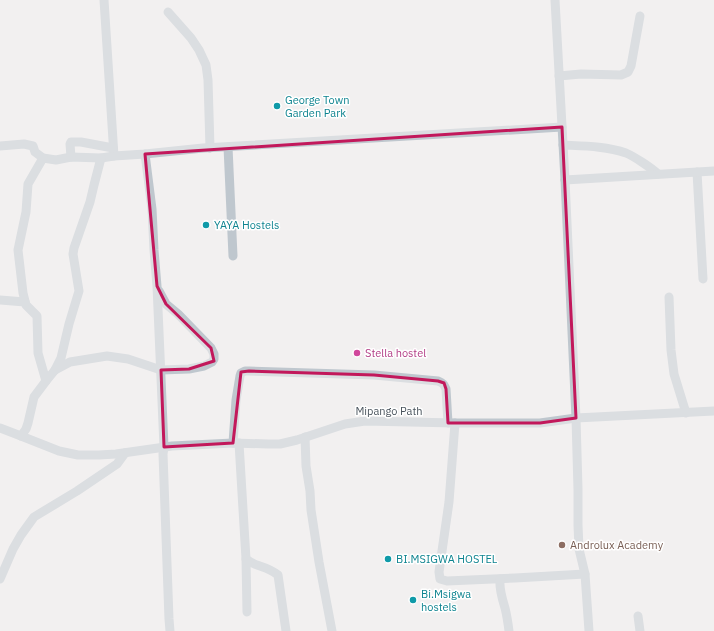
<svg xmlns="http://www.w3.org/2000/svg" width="714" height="631" viewBox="0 0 714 631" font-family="'IBM Plex Sans',sans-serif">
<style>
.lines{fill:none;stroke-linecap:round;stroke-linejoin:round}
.minor{stroke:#bfc7ce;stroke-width:9}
.marked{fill:none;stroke:#c2185b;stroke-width:3;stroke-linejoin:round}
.culture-dot{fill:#0f9aa8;stroke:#fff;stroke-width:1.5}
.hotel-dot{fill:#d1479c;stroke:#fff;stroke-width:1.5}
.education-dot{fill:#8d6e63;stroke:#fff;stroke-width:1.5}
.labels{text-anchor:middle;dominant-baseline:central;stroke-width:3;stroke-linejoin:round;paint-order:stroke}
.culture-label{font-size:11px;fill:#0d838f;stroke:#fff;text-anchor:start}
.hotel-label{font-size:11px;fill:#b23c85;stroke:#fff;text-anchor:start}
.street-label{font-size:11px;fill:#49535c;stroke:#fff}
.education-label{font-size:11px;fill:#785e54;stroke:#fff;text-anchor:start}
</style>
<rect width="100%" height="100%" fill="#f2f0f0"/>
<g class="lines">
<g class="minor">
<polyline points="104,0 114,156"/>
<polyline points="555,0 565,180 576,418 578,489 578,525 579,549 585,574 589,631"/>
<polyline points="168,12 191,38 199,50 206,65 208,80 210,148"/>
<polyline points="559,76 581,74 621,75 628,72 631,66 640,16"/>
<path d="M563,145c20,1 43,1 63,8 9,4 24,14 32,21"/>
<polyline points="0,146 24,144 33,146 35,152 43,158 56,160 71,157 101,158 114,156 145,154 203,148 562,127"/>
<polyline points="228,147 233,256"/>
<polyline points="145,154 152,209 154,250 157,286 164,447 163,454 169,619 170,631"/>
<polyline points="71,157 70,144 71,142 81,142 113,148"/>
<polyline points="43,158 28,184 26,212 18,250 23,293 26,305 37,316 38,353 46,381"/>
<polyline points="697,172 703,279"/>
<polyline points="565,180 714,171"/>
<polyline points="669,297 671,350 674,374 686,413"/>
<polyline points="0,300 25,302"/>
<polyline points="55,370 70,362 107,356 128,359 161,370 189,369 204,366 212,362 214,359 214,354 211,348 178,314 166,304 159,291"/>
<polyline points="455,423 449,502 439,572 440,579 447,581 515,578 585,574"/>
<polyline points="0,428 21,436 59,451 78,455 99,455 116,454 172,446 233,443 268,444 280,444 297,440 345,424 365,421 455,423 540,423 576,418 714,411"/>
<polyline points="21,436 26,429 28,423 34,397 46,381 55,370 61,358 69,324 79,291 73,254 74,248 90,202 94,185 101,158"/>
<polyline points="305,437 306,466 310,491 311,510 319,562 332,631"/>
<path d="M233,443l3,-43 4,-24 1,-3 4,-2h4l125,4 64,6c5,2 6,3 8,8l2,34"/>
<polyline points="239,443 246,559 247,612"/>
<path d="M246,559c3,2 7,5 11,6 9,3 14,4 21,10l8,56"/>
<polyline points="0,579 13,549 21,535 34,517 77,491 117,464 125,453"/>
<path d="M500,579c-1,10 2,19 5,29 2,8 3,15 4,23"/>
<polyline points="638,616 640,631"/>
</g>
</g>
<path d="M0 0H714V631H0ZM562,127l14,291 -36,5h-92l-2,-34 -2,-6 -6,-2 -64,-6 -125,-4 -8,1 -8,71 -69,4 -3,-77 28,-1 25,-8 -3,-13 -45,-44 -9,-18 -12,-132z" fill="#f2f0f0" fill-opacity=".55" fill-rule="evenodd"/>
<path class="marked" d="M562,127l14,291 -36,5h-92l-2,-34 -2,-6 -6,-2 -64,-6 -125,-4 -8,1 -8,71 -69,4 -3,-77 28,-1 25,-8 -3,-13 -45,-44 -9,-18 -12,-132z"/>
<g class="culture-dot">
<circle cx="277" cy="106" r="4"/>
<circle cx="206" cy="225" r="4"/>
<circle cx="388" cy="559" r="4"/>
<circle cx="413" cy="600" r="4"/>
</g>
<circle class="hotel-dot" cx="357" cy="353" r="4"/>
<circle class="education-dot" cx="562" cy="545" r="4"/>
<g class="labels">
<g class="culture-label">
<text x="285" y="100">George Town<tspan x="285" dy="13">Garden Park</tspan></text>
<text x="214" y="225">YAYA Hostels</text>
<text x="396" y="559">BI.MSIGWA HOSTEL</text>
<text x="421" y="594">Bi.Msigwa<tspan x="421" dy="13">hostels</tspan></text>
</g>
<g class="hotel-label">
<text x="365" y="353">Stella hostel</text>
</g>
<g class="street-label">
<text x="389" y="411">Mipango Path</text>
</g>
<g class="education-label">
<text x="570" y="545">Androlux Academy</text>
</g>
</g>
</svg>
